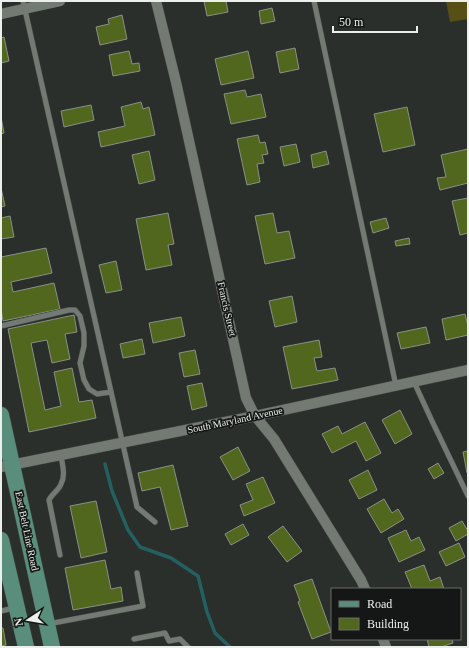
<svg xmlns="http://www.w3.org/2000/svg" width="469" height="648" viewBox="0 0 469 648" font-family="Georgia,serif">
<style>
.green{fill:#574f15}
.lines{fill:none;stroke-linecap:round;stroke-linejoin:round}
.stream{stroke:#23605f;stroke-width:3.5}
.building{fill:#50671d;stroke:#8c8f88}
.service-casing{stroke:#474b47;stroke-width:6}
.minor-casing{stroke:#474b47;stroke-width:11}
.primary-casing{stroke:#474b47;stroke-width:17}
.service{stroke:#737973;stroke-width:5}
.minor{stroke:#737973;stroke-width:10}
.primary{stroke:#598e7d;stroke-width:16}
.labels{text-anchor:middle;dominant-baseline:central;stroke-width:3.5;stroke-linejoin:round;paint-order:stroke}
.street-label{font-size:10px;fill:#ecefec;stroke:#141715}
</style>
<rect width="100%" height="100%" fill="#2a2f2b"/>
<polygon class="green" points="446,1 468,1 468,19 450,22"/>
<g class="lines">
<polyline class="stream" points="105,464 112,491 128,530 140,547 171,558 198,576 207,612 215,633 230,647"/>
</g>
<g class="building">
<polygon points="204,1 226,1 228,12 207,16"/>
<polygon points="272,8 275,21 261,24 259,11"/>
<polygon points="122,15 127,39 100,45 96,27 109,24 108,19"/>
<polygon points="4,37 9,61 1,63 1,38"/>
<polygon points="295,48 299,69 280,73 276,52"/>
<polygon points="129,51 132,64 139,63 140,71 113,76 109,55"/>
<polygon points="248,51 254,78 221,85 215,59"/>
<polygon points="245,90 247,97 261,94 266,117 231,124 224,94"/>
<polygon points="141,102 143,109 149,107 155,135 101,147 98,132 125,126 121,107"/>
<polygon points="91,105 94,120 64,127 61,111"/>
<polygon points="407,107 415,145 383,152 374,114"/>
<polygon points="1,117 4,133 1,134"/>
<polygon points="258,135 260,143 265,142 268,154 262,155 264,163 257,164 260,182 247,185 237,139"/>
<polygon points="296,144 300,162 284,166 280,147"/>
<polygon points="468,149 468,183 440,190 437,178 446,177 441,155"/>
<polygon points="149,151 155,180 139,184 132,155"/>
<polygon points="326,151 329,164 313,168 311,155"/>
<polygon points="1,188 5,206 1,207"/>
<polygon points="468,198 468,233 460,235 452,201"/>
<polygon points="168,213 174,244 168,245 172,265 146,270 136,219"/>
<polygon points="273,213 277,233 289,231 295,258 265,264 255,216"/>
<polygon points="10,216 14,237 1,239 1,218"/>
<polygon points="386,218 389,228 373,233 370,222"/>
<polygon points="409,238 410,244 396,246 395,241"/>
<polygon points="46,248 52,273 11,282 13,292 54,283 60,309 3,321 1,309 1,257"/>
<polygon points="116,261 122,290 106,293 99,265"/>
<polygon points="292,296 297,322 275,327 269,301"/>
<polygon points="465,314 468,326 468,335 446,340 442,319"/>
<polygon points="74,315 77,332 65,334 70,359 52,363 47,340 31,343 45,410 61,406 54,372 72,368 79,402 92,400 96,418 29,432 8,329"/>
<polygon points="181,317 185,336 153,343 149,323"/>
<polygon points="426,327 430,343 401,349 397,333"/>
<polygon points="142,339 145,354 123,358 120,344"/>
<polygon points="319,340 322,357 314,358 317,371 335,368 338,380 292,389 283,347"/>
<polygon points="195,350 200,374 184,377 179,353"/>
<polygon points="202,383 207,406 192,410 187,386"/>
<polygon points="400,410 412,434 395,444 382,420"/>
<polygon points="365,422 381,453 366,461 356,441 332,453 322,434 338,426 342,434"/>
<polygon points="238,447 250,471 233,480 220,457"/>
<polygon points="468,451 468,473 467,473 463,452"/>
<polygon points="438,463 444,473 434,479 428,469"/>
<polygon points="173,465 188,526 171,530 160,487 142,491 138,473"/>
<polygon points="368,470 377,490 359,499 349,480"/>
<polygon points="263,477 275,503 244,516 240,505 253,500 246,484"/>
<polygon points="384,499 392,513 398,509 404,519 381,533 367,509"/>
<polygon points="96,501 107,552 81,558 70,506"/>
<polygon points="462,521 468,531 468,534 456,541 449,528"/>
<polygon points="243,524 249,535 231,545 225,534"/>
<polygon points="283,526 302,551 287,562 268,537"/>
<polygon points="406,530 411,541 419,537 425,550 399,562 388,538"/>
<polygon points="459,543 465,557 446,566 439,552"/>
<polygon points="105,560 111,589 121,587 123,601 73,610 65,568"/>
<polygon points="424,565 430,581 440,577 444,589 412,589 405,572"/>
<polygon points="312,579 331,632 312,639 298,602 300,601 294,585"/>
<polygon points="1,628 3,628 6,645 1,646"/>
<polygon points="427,639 452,639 453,643 441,647 429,647"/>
</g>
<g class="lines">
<defs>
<g id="service">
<polyline points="23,1 137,507 155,522"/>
<polyline points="314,1 396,386"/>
<polyline points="1,326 69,310 75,310 80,316 84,333 84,346 80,363 84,380 89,389 97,394 111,392"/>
<polyline points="414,382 432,421 468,496"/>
<path d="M60,555l-11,-55c3,-6 10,-10 12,-16 5,-9 1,-20 0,-29"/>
<polyline points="1,611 14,608"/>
<polyline points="48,624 143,606 137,573"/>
<polyline points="134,639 165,633 169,641 180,639 188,647"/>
</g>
<g id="minor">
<polyline points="156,1 176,82 246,398 255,416 274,439 361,580 365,589"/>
<polyline points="1,14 60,1"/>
<polyline points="1,467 255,416 468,370"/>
<polyline points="383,639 386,647"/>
</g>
<g id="primary">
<polyline points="1,415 52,647"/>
<polyline points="1,540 26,647"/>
</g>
</defs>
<use href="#service" class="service-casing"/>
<use href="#minor" class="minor-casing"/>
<use href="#primary" class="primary-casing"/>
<use href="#service" class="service"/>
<use href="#minor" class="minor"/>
<use href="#primary" class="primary"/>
</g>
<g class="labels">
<g class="street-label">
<text transform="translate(227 309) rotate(77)">Francis Street</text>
<text transform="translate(235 420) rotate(-12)">South Maryland Avenue</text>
<text transform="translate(27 531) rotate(78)">East Belt Line Road</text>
</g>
</g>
<rect width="469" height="648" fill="none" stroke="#ecefec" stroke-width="4"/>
<rect x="331" y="588" width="130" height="52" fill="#141715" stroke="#6a6d6b"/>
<rect x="339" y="601" width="20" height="6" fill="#598e7d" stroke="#6a6d6b"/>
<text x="367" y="608" font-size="12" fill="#ecefec">Road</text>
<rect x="339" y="618" width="20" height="12" fill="#50671d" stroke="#6a6d6b"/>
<text x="367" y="628" font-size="12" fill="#ecefec">Building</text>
<g transform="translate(28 620) rotate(258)" stroke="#141715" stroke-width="3" paint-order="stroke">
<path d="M0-3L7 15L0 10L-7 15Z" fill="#ecefec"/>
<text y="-6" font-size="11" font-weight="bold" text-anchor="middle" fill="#ecefec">N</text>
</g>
<path d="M333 26v6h84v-6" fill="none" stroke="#ecefec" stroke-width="2"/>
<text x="339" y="26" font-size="12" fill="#ecefec" stroke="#141715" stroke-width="3" paint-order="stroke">50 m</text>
</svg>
